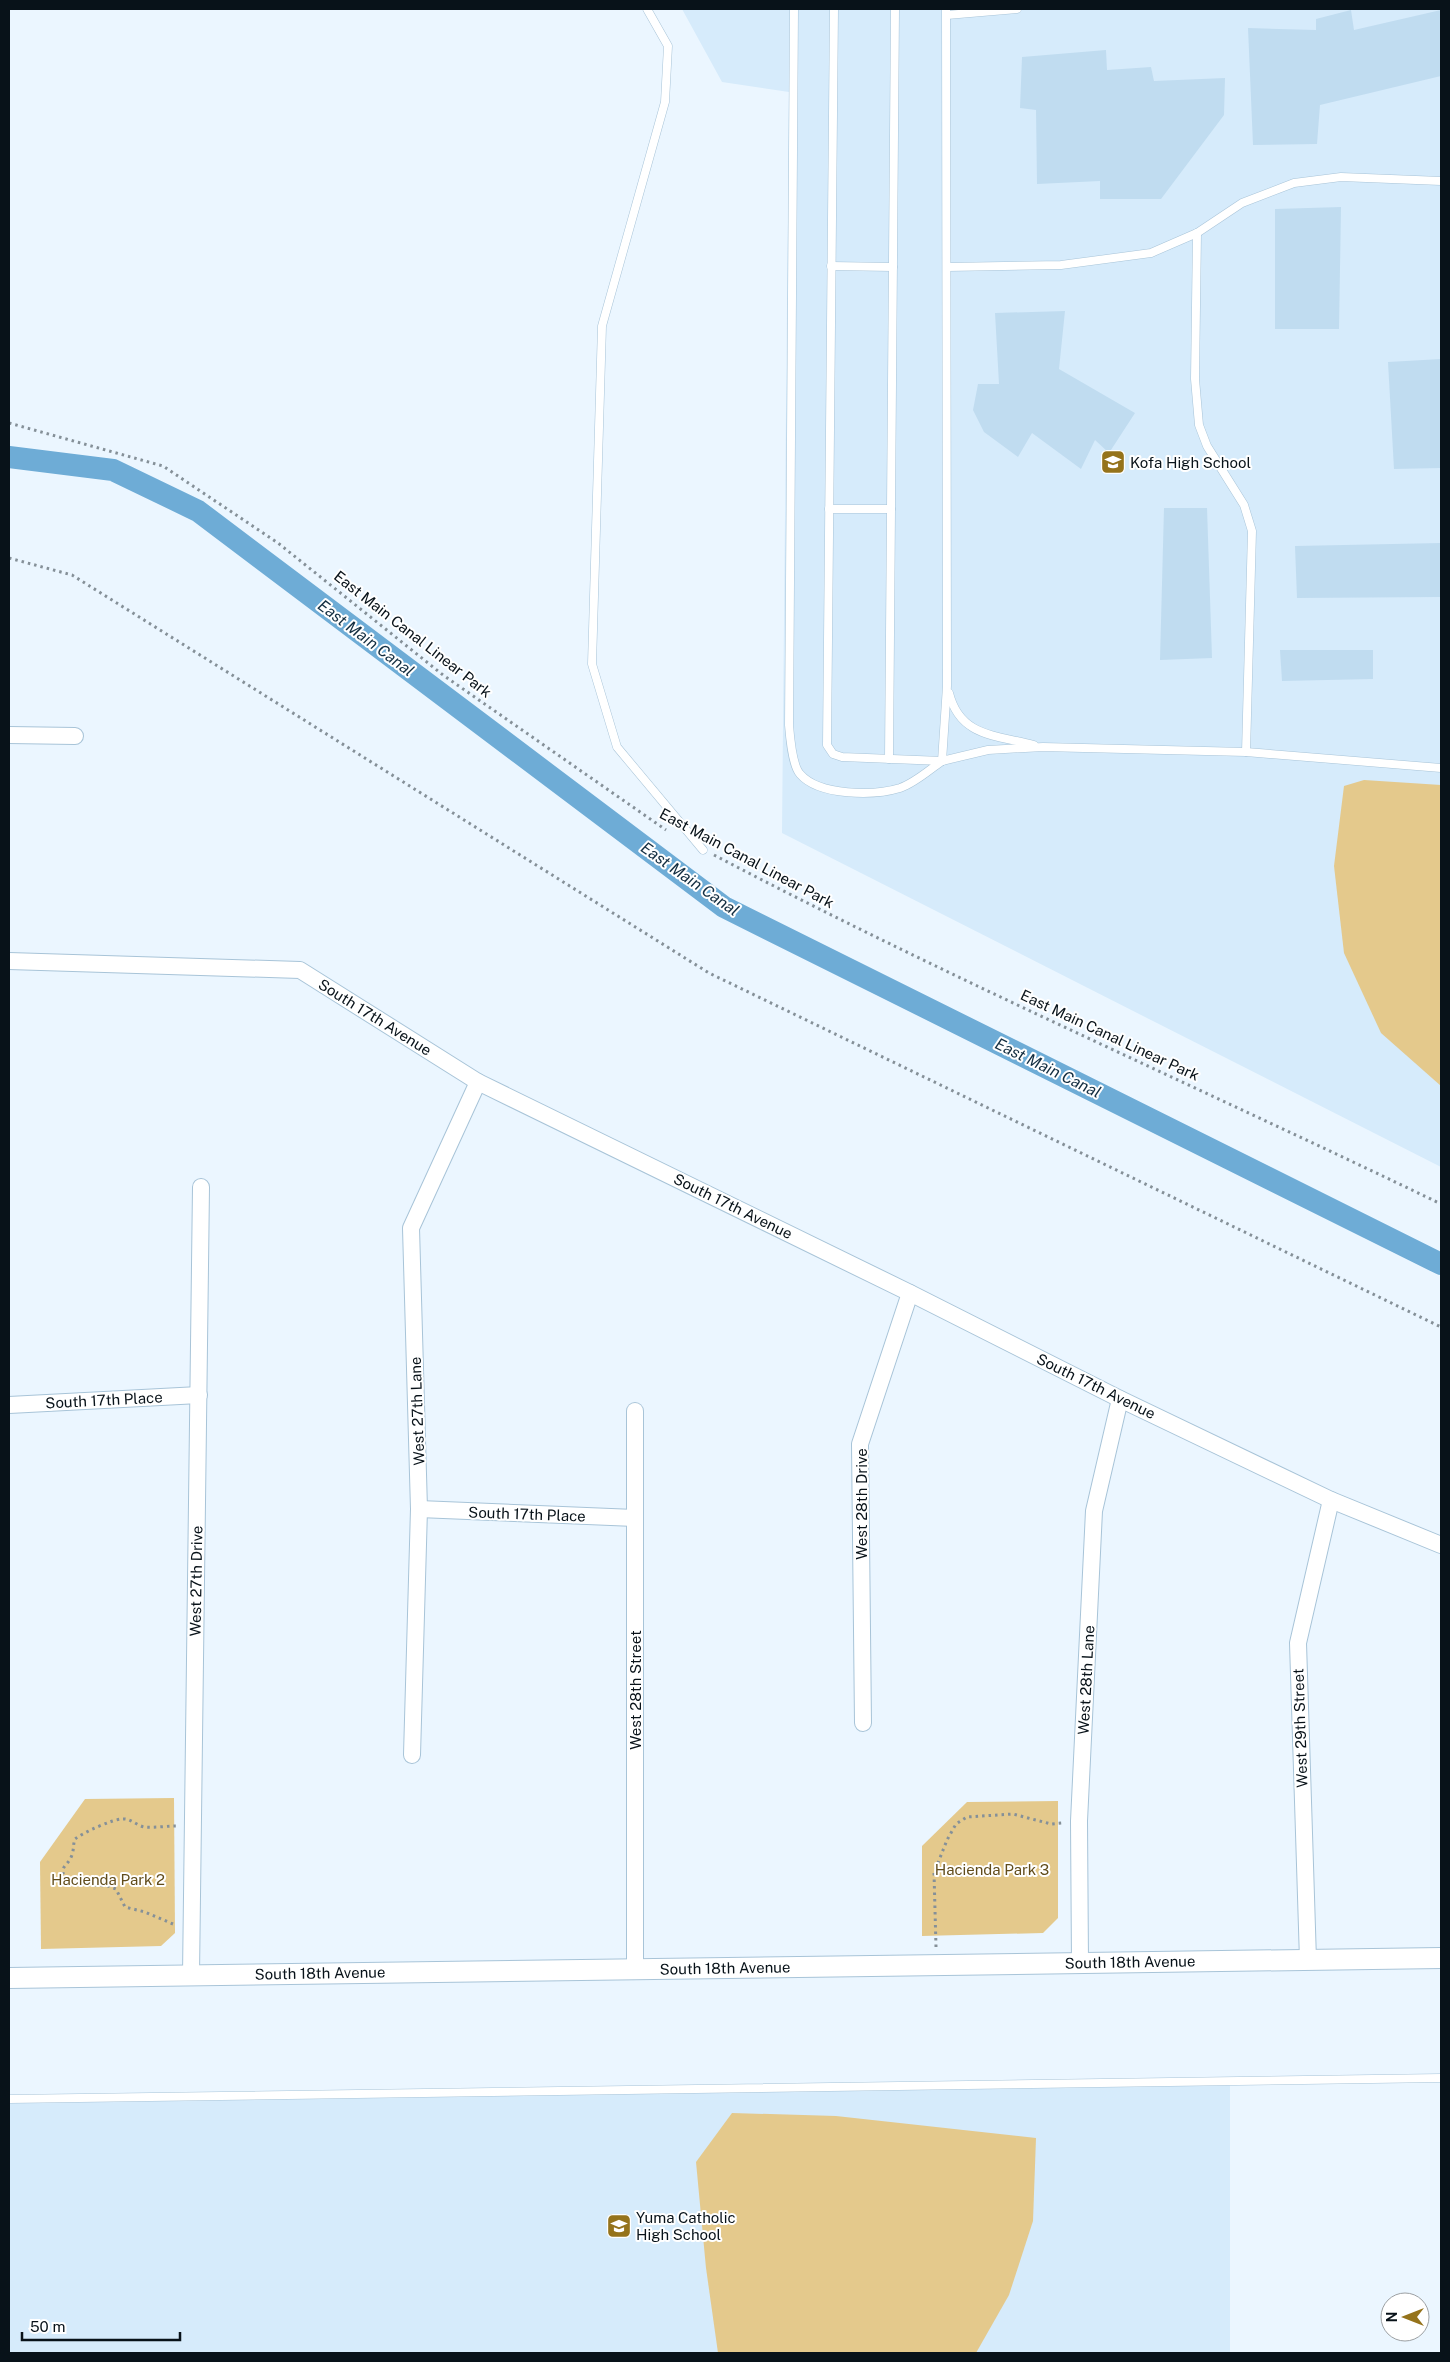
<svg xmlns="http://www.w3.org/2000/svg" width="1450" height="2362" viewBox="0 0 1450 2362" font-family="'Public Sans',sans-serif">
<style>
.built{fill:#d6ebfb}
.green{fill:#e4c98c}
.lines{fill:none;stroke-linecap:round;stroke-linejoin:round}
.canal{stroke:#6eacd6;stroke-width:22}
.building{fill:#c0dcf0}
.service-casing{stroke:#a8c4d8;stroke-width:9}
.minor-casing{stroke:#a8c4d8;stroke-width:18}
.tertiary-casing{stroke:#a8c4d8;stroke-width:22}
.path{stroke:#859098;stroke-width:3;stroke-dasharray:2.5 4;stroke-linecap:butt}
.service{stroke:#fff;stroke-width:8}
.minor{stroke:#fff;stroke-width:16}
.tertiary{stroke:#fff;stroke-width:20}
.labels{text-anchor:middle;dominant-baseline:central;stroke-width:4;stroke-linejoin:round;paint-order:stroke}
.poi-label{font-size:15px;fill:#081219;stroke:#fff;text-anchor:start}
.street-label{font-size:15px;fill:#081219;stroke:#fff}
.park-label{font-size:15px;fill:#614c1b;stroke:#fff}
.water-label{font-size:16px;font-style:italic;fill:#132e41;stroke:#fff}
</style>
<rect width="100%" height="100%" fill="#ebf6ff"/>
<g class="built">
<polygon points="682,9 1441,9 1441,1167 782,833 789,92 722,82"/>
<polygon points="1230,2081 1230,2353 9,2353 9,2099"/>
</g>
<g class="green">
<polygon points="1364,780 1441,785 1441,1086 1381,1033 1344,953 1334,866 1344,786"/>
<polygon points="174,1798 175,1933 161,1946 41,1949 40,1862 85,1799"/>
<polygon points="1058,1801 1058,1918 1043,1933 922,1936 922,1846 967,1802"/>
<polygon points="732,2113 836,2116 1036,2138 1033,2221 1009,2295 976,2353 718,2353 706,2268 696,2162"/>
</g>
<g class="lines">
<polyline class="canal" points="9,457 113,470 198,511 724,907 1441,1264"/>
</g>
<g class="building">
<polygon points="1351,10 1354,30 1441,10 1441,76 1320,105 1317,144 1253,145 1248,28 1316,30 1316,19"/>
<polygon points="1106,50 1107,70 1151,67 1154,81 1225,78 1224,115 1161,199 1100,199 1100,181 1037,184 1036,110 1020,108 1022,57"/>
<polygon points="1341,207 1339,329 1275,329 1275,209"/>
<polygon points="1065,311 1059,369 1135,413 1109,453 1095,440 1081,469 1032,433 1018,457 984,432 973,410 978,384 999,384 995,313"/>
<polygon points="1441,359 1441,468 1394,469 1388,362"/>
<polygon points="1164,508 1207,508 1212,658 1160,660"/>
<polygon points="1441,543 1441,597 1297,598 1295,546"/>
<polygon points="1280,650 1373,650 1373,679 1282,681"/>
</g>
<g class="lines">
<defs>
<g id="service">
<polyline points="647,9 668,46 665,102 602,326 592,664 617,747 703,850"/>
<path d="M794,9l-5,716c1,12 3,40 11,49 19,22 74,22 100,14 15,-5 29,-18 42,-27"/>
<polyline points="834,9 827,745 833,754 842,757 942,761 988,750 1043,747 1246,752 1441,768"/>
<polyline points="947,15 1017,9"/>
<polyline points="1197,233 1195,379 1199,425 1207,446 1244,505 1252,531 1246,752"/>
<polyline points="831,266 893,267"/>
<polyline points="947,267 1061,265 1151,253 1197,233 1242,203 1294,183 1341,177 1441,181"/>
<polyline points="829,509 891,509"/>
<path d="M949,693c11,44 47,42 85,52"/>
<polyline points="889,759 895,9"/>
<polyline points="942,761 947,686 946,9"/>
<polyline points="9,2099 1441,2078"/>
</g>
<g id="minor">
<polyline points="9,735 75,736"/>
<polyline points="9,961 300,970 478,1082 910,1293 1120,1399 1331,1500 1441,1545"/>
<polyline points="9,1405 199,1395"/>
<polyline points="419,1509 635,1518"/>
<polyline points="863,1723 860,1444 910,1293"/>
<polyline points="412,1755 419,1509 411,1228 478,1082"/>
<polyline points="1308,1960 1298,1643 1331,1500"/>
<polyline points="1080,1963 1079,1821 1094,1511 1120,1399"/>
<polyline points="635,1969 635,1411"/>
<polyline points="191,1975 201,1187"/>
</g>
<polyline id="tertiary" points="9,1978 1441,1958"/>
</defs>
<use href="#service" class="service-casing"/>
<use href="#minor" class="minor-casing"/>
<use href="#tertiary" class="tertiary-casing"/>
<g class="path">
<polyline points="9,423 163,466 278,543 443,675 666,830"/>
<polyline points="9,558 72,575 709,973 1441,1327"/>
<path d="M714,855c238,125 485,232 727,349"/>
<path d="M173,1924l-28,-12 -20,-5 -9,-18 -8,-3 -41,-3c-10,-18 1,-16 5,-28 2,-6 1,-11 3,-16 7,-6 38,-20 47,-20 8,-1 14,6 22,8 10,1 22,-1 32,-1"/>
<polyline points="936,1947 934,1873 947,1840 956,1824 967,1817 1013,1814 1051,1824 1062,1823"/>
</g>
<use href="#service" class="service"/>
<use href="#minor" class="minor"/>
<use href="#tertiary" class="tertiary"/>
</g>
<defs>
<symbol id="school-square" viewBox="-11 -11 22 22"><rect x="-9" y="-9" width="18" height="18" rx="4" fill="#95731b" stroke="#fff"/><path d="M0-5L7-2L0 1L-7-2ZM-4 1L0 2.5L4 1V4Q0 6-4 4Z" fill="#fff"/></symbol>
</defs>
<g fill-rule="evenodd">
<use href="#school-square" x="1099" y="448" width="28" height="28"/>
<use href="#school-square" x="605" y="2212" width="28" height="28"/>
</g>
<g class="labels">
<g class="poi-label">
<text x="1130" y="462">Kofa High School</text>
<text x="636" y="2217">Yuma Catholic<tspan x="636" dy="17">High School</tspan></text>
</g>
<g class="street-label">
<text transform="translate(413 634) rotate(38)">East Main Canal Linear Park</text>
<text transform="translate(747 858) rotate(28)">East Main Canal Linear Park</text>
<text transform="translate(375 1017) rotate(32)">South 17th Avenue</text>
<text transform="translate(1110 1035) rotate(25)">East Main Canal Linear Park</text>
<text transform="translate(733 1206) rotate(26)">South 17th Avenue</text>
<text transform="translate(1096 1386) rotate(26)">South 17th Avenue</text>
<text transform="translate(104 1400) rotate(-3)">South 17th Place</text>
<text transform="translate(417 1411) rotate(-92)">West 27th Lane</text>
<text transform="translate(861 1504) rotate(-90)">West 28th Drive</text>
<text transform="translate(527 1514) rotate(2)">South 17th Place</text>
<text transform="translate(196 1581) rotate(-89)">West 27th Drive</text>
<text transform="translate(1086 1680) rotate(-87)">West 28th Lane</text>
<text transform="translate(635 1690) rotate(-90)">West 28th Street</text>
<text transform="translate(1300 1728) rotate(-92)">West 29th Street</text>
<text transform="translate(1130 1962) rotate(-1)">South 18th Avenue</text>
<text transform="translate(725 1968) rotate(-1)">South 18th Avenue</text>
<text transform="translate(320 1973) rotate(-1)">South 18th Avenue</text>
</g>
<g class="park-label">
<text x="992" y="1869">Hacienda Park 3</text>
<text x="108" y="1879">Hacienda Park 2</text>
</g>
<g class="water-label">
<text transform="translate(366 638) rotate(37)">East Main Canal</text>
<text transform="translate(690 879) rotate(35)">East Main Canal</text>
<text transform="translate(1048 1068) rotate(26)">East Main Canal</text>
</g>
</g>
<rect width="1450" height="2362" fill="none" stroke="#081219" stroke-width="20"/>
<g transform="translate(1405 2317) rotate(270)"><circle r="24" fill="#ffffff" stroke="#9ca0a3"/>
<path d="M0-4L9 19L0 12L-9 19Z" fill="#95731b"/>
<text y="-8" font-size="14" font-weight="bold" text-anchor="middle" fill="#081219">N</text>
</g>
<path d="M22 2332v8h158v-8" fill="none" stroke="#081219" stroke-width="2.5"/>
<text x="30" y="2332" font-size="15" fill="#081219" stroke="#ffffff" stroke-width="4" paint-order="stroke">50 m</text>
</svg>
